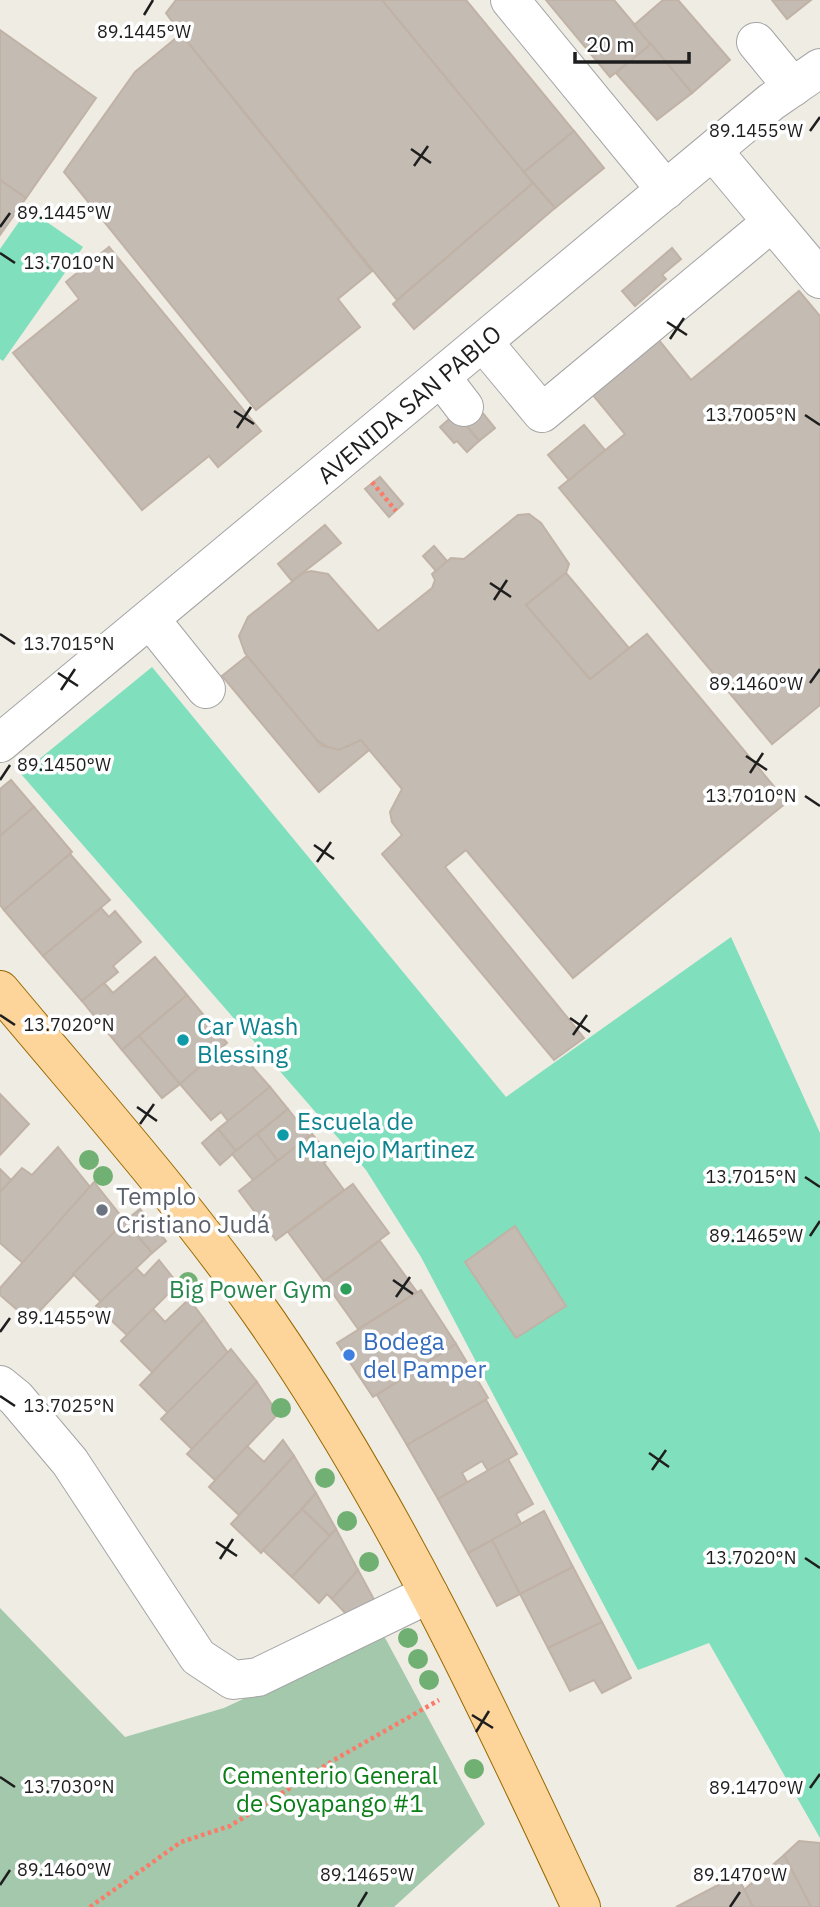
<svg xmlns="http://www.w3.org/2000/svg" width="820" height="1907" viewBox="0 0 820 1907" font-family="'IBM Plex Sans',sans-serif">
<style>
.cemetery{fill:#a4c8ab}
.pitch{fill:#80dfbd}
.building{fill:#c4bbb3;stroke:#c1b2a6;stroke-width:2}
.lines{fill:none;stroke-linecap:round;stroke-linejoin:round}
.minor-casing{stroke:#a5a5a5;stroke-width:40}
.major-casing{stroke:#986900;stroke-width:40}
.path{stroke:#fb7b68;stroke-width:4.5;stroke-dasharray:3.5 3.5;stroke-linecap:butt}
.minor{stroke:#fff;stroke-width:38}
.major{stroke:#fdd59b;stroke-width:38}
.tree{fill:#71b073}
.ticks{fill:none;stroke:#1e1e1e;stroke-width:2.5}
.culture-dot{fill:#0f9aa8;stroke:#fff;stroke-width:2.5}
.worship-dot{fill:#6b7280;stroke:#fff;stroke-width:2.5}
.leisure-dot{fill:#2e9e5b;stroke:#fff;stroke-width:2.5}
.shop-dot{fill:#3f7fe0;stroke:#fff;stroke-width:2.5}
.labels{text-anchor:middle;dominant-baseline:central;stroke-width:7;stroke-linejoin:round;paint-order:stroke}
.street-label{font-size:24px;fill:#1e1e1e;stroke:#fff}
.culture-label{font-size:24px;fill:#0d838f;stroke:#fff;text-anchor:start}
.worship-label{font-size:24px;fill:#5b616d;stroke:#fff;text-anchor:start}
.leisure-label{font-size:24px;fill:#27864d;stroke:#fff;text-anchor:end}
.shop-label{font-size:24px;fill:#366cbe;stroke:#fff;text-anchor:start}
.park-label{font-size:24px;fill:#0a7e17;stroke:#fff}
.ticks-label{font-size:18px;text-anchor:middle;fill:#1e1e1e;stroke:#fff;stroke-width:7;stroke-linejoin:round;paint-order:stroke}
</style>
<rect width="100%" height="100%" fill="#efece4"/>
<polygon class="cemetery" points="0,1608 125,1737 224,1708 383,1634 485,1824 394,1907 0,1907"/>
<g class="pitch">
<polygon points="28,209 83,247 3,361 0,359 0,249"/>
<polygon points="152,667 506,1097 731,937 820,1133 820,1838 709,1643 638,1670 421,1257 366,1170 21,774"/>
</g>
<g class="building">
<polygon points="176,0 382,0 533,183 397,300 181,34 166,13"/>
<polygon points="382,0 466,0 574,131 524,172"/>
<polygon points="546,0 614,0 651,44 610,77"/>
<polygon points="663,0 678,0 730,60 692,93 634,25"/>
<polygon points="772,0 811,0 787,19"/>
<polygon points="0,30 96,98 26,198 0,180"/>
<polygon points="181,34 372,271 338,299 360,327 256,410 64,172 135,72"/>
<polygon points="651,44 692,93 657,120 616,73"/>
<polygon points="574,131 604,168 555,208 524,172"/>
<polygon points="0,180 26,198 0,235"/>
<polygon points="533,183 555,208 414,329 393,304"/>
<polygon points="109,247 261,431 218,467 209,456 142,510 13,353 79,299 66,282"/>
<polygon points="672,248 681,259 662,275 666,279 635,306 622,291"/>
<polygon points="799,291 820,316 820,705 772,744 559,488 625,434 592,394 658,339 691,380"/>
<polygon points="472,400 495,428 479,441 456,413"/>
<polygon points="456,413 479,441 467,452 457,441 454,443 440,427"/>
<polygon points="584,425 605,450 569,480 548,455"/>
<polygon points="380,477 403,504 389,517 365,489"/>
<polygon points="529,514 541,523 569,564 566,573 526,605 590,679 647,634 787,802 573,978 466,850 445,867 584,1038 554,1060 382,854 402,835 392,822 390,812 402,789 361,740 347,749 333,750 315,739 245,653 239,636 248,617 303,573 311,571 328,574 378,631 432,588 435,580 432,574 451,558 464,559 518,515"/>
<polygon points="325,525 341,543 292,581 278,564"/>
<polygon points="434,546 447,561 436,571 423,556"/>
<polygon points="566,573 629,648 590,679 526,605"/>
<polygon points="247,656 321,745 339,750 361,740 369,750 319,792 222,676"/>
<polygon points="11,780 34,807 0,836 0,789"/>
<polygon points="34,807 72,852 4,910 0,905 0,836"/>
<polygon points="70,854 110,900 43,956 4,910"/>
<polygon points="101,908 109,917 115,911 141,942 113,966 118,972 82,1001 43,956"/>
<polygon points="155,957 187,995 122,1050 82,1001 104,983 113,993"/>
<polygon points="187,995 227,1043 180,1084 139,1036"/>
<polygon points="139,1036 180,1084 162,1098 122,1050"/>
<polygon points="236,1048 270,1087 228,1121 221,1112 211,1120 180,1084 220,1049 226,1056"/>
<polygon points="270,1087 288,1109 236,1151 218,1129"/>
<polygon points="0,1094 29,1124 0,1155"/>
<polygon points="288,1109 309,1136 278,1161 257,1134"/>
<polygon points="218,1129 236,1151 220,1165 202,1143"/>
<polygon points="257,1134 278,1161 253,1180 232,1154"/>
<polygon points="312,1134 331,1157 324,1163 344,1190 276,1240 239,1191"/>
<polygon points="58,1147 90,1187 23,1263 0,1243 0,1192 22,1168 32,1175"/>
<polygon points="0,1169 11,1180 0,1192"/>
<polygon points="94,1182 125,1221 30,1321 0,1295 0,1288"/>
<polygon points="353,1184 389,1233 324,1281 288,1232"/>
<polygon points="140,1209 166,1241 152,1253 125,1221"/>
<polygon points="125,1221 152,1253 101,1302 73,1274"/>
<polygon points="515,1226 566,1306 516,1338 465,1262"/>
<polygon points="380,1241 417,1292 358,1329 324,1281"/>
<polygon points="159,1260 178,1284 127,1335 96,1306 136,1268 144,1276"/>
<polygon points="421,1290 456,1344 373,1397 337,1343"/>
<polygon points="189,1299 204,1319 152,1372 121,1341 153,1309 165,1322"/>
<polygon points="204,1319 228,1353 168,1413 140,1385"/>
<polygon points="456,1344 488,1398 407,1445 377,1395"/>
<polygon points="231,1349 257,1382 192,1449 161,1419"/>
<polygon points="257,1382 278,1414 215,1480 187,1454"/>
<polygon points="486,1400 517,1454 488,1471 482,1461 462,1473 467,1482 438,1499 407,1445"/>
<polygon points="283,1440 294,1456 239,1515 209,1487 247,1446 264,1462"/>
<polygon points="294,1456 316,1493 261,1553 231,1524"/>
<polygon points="508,1459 533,1504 516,1514 522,1525 468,1553 438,1499"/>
<polygon points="316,1493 336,1529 330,1536 302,1509"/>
<polygon points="302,1509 330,1536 292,1577 263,1550"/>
<polygon points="544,1511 573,1567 520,1594 492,1540"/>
<polygon points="336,1529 358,1570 332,1599 327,1594 319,1603 292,1577"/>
<polygon points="492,1540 520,1594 497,1606 468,1553"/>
<polygon points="573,1567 602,1622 548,1648 520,1594"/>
<polygon points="358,1570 377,1605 349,1617 332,1599"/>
<polygon points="602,1622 631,1678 602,1693 594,1680 570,1691 548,1648"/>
<polygon points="799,1841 820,1843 820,1907 811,1907 784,1855"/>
<polygon points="784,1855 811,1907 753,1907 744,1890"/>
<polygon points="737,1875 753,1907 676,1907 680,1905"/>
</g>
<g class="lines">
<defs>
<g id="minor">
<polyline points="510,0 666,190"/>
<polyline points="756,42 793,87"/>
<polyline points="713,151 820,279"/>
<polyline points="483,342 542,413 772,222"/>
<polyline points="441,377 464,407"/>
<polyline points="150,619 206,689"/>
<polyline points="0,743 771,102 820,68"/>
<polyline points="0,1385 16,1398 70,1462 198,1657 233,1680 258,1677 429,1594"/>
</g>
<path id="major" d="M0,990c91,109 187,216 268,333 125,182 220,384 313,584"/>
</defs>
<use href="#minor" class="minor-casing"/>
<use href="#major" class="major-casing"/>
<g class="path">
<polyline points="372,482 396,511"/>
<polyline points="90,1907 181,1842 230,1826 334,1760 439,1700"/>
</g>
<use href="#minor" class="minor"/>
<use href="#major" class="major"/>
</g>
<g class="tree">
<circle cx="89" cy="1160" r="10"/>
<circle cx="103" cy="1176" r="10"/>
<circle cx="188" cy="1282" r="10"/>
<circle cx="281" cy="1408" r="10"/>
<circle cx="325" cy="1478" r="10"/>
<circle cx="347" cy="1521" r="10"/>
<circle cx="369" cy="1562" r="10"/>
<circle cx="408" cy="1638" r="10"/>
<circle cx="418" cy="1659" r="10"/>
<circle cx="429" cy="1680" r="10"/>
<circle cx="474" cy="1769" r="10"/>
</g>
<path class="ticks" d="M144,15l9,-15M810,131l10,-14M411,149l20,14M414,166l14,-20M0,227l10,-14M0,253l15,10M667,322l20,13M670,339l14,-21M234,411l20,13M805,415l15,10M237,428l14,-21M490,583l21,14M494,600l13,-20M0,634l15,10M58,673l20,13M810,683l10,-14M61,690l14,-21M746,756l21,14M750,773l13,-20M0,780l10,-15M805,796l15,10M314,845l20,14M317,862l14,-20M0,1015l15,10M570,1018l20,14M573,1035l14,-20M137,1107l20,14M140,1124l14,-20M805,1177l15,10M810,1236l10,-15M393,1280l20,14M396,1297l14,-20M0,1332l10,-14M0,1396l15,10M649,1453l20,14M652,1470l14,-20M216,1542l21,14M805,1558l15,10M220,1559l13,-20M472,1715l21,13M476,1732l13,-21M0,1777l15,10M810,1788l10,-14M0,1885l10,-15M358,1907l9,-15M730,1907l10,-15"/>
<g class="culture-dot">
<circle cx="183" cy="1040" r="7"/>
<circle cx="283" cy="1135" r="7"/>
</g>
<circle class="worship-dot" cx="102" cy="1210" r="7"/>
<circle class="leisure-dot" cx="346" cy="1289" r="7"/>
<circle class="shop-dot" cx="349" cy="1355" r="7"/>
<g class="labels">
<g class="street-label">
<text transform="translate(409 404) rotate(-40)">AVENIDA SAN PABLO</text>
</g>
<g class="culture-label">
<text x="197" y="1026">Car Wash<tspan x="197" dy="28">Blessing</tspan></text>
<text x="297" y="1121">Escuela de<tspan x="297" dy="28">Manejo Martinez</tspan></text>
</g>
<g class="worship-label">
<text x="116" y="1196">Templo<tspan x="116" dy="28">Cristiano Judá</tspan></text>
</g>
<g class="leisure-label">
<text x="332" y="1289">Big Power Gym</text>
</g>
<g class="shop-label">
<text x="363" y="1341">Bodega<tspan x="363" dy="28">del Pamper</tspan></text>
</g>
<g class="park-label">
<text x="330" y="1775">Cementerio General<tspan x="330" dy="28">de Soyapango #1</tspan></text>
</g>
</g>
<g class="ticks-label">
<text x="144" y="38">89.1445°W</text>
<text x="756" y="137">89.1455°W</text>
<text x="64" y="219">89.1445°W</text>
<text x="69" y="269">13.7010°N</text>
<text x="751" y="421">13.7005°N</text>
<text x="69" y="650">13.7015°N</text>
<text x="756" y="690">89.1460°W</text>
<text x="64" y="771">89.1450°W</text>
<text x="751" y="802">13.7010°N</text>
<text x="69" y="1031">13.7020°N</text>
<text x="751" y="1183">13.7015°N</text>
<text x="756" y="1242">89.1465°W</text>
<text x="64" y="1324">89.1455°W</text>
<text x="69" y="1412">13.7025°N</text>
<text x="751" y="1564">13.7020°N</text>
<text x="69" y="1793">13.7030°N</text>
<text x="756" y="1794">89.1470°W</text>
<text x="64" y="1876">89.1460°W</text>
<text x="367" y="1881">89.1465°W</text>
<text x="740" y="1881">89.1470°W</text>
</g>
<path d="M575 52v10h114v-10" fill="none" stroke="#1e1e1e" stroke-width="3.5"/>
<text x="586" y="52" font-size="21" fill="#1e1e1e" stroke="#ffffff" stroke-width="5" paint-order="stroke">20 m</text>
</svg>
